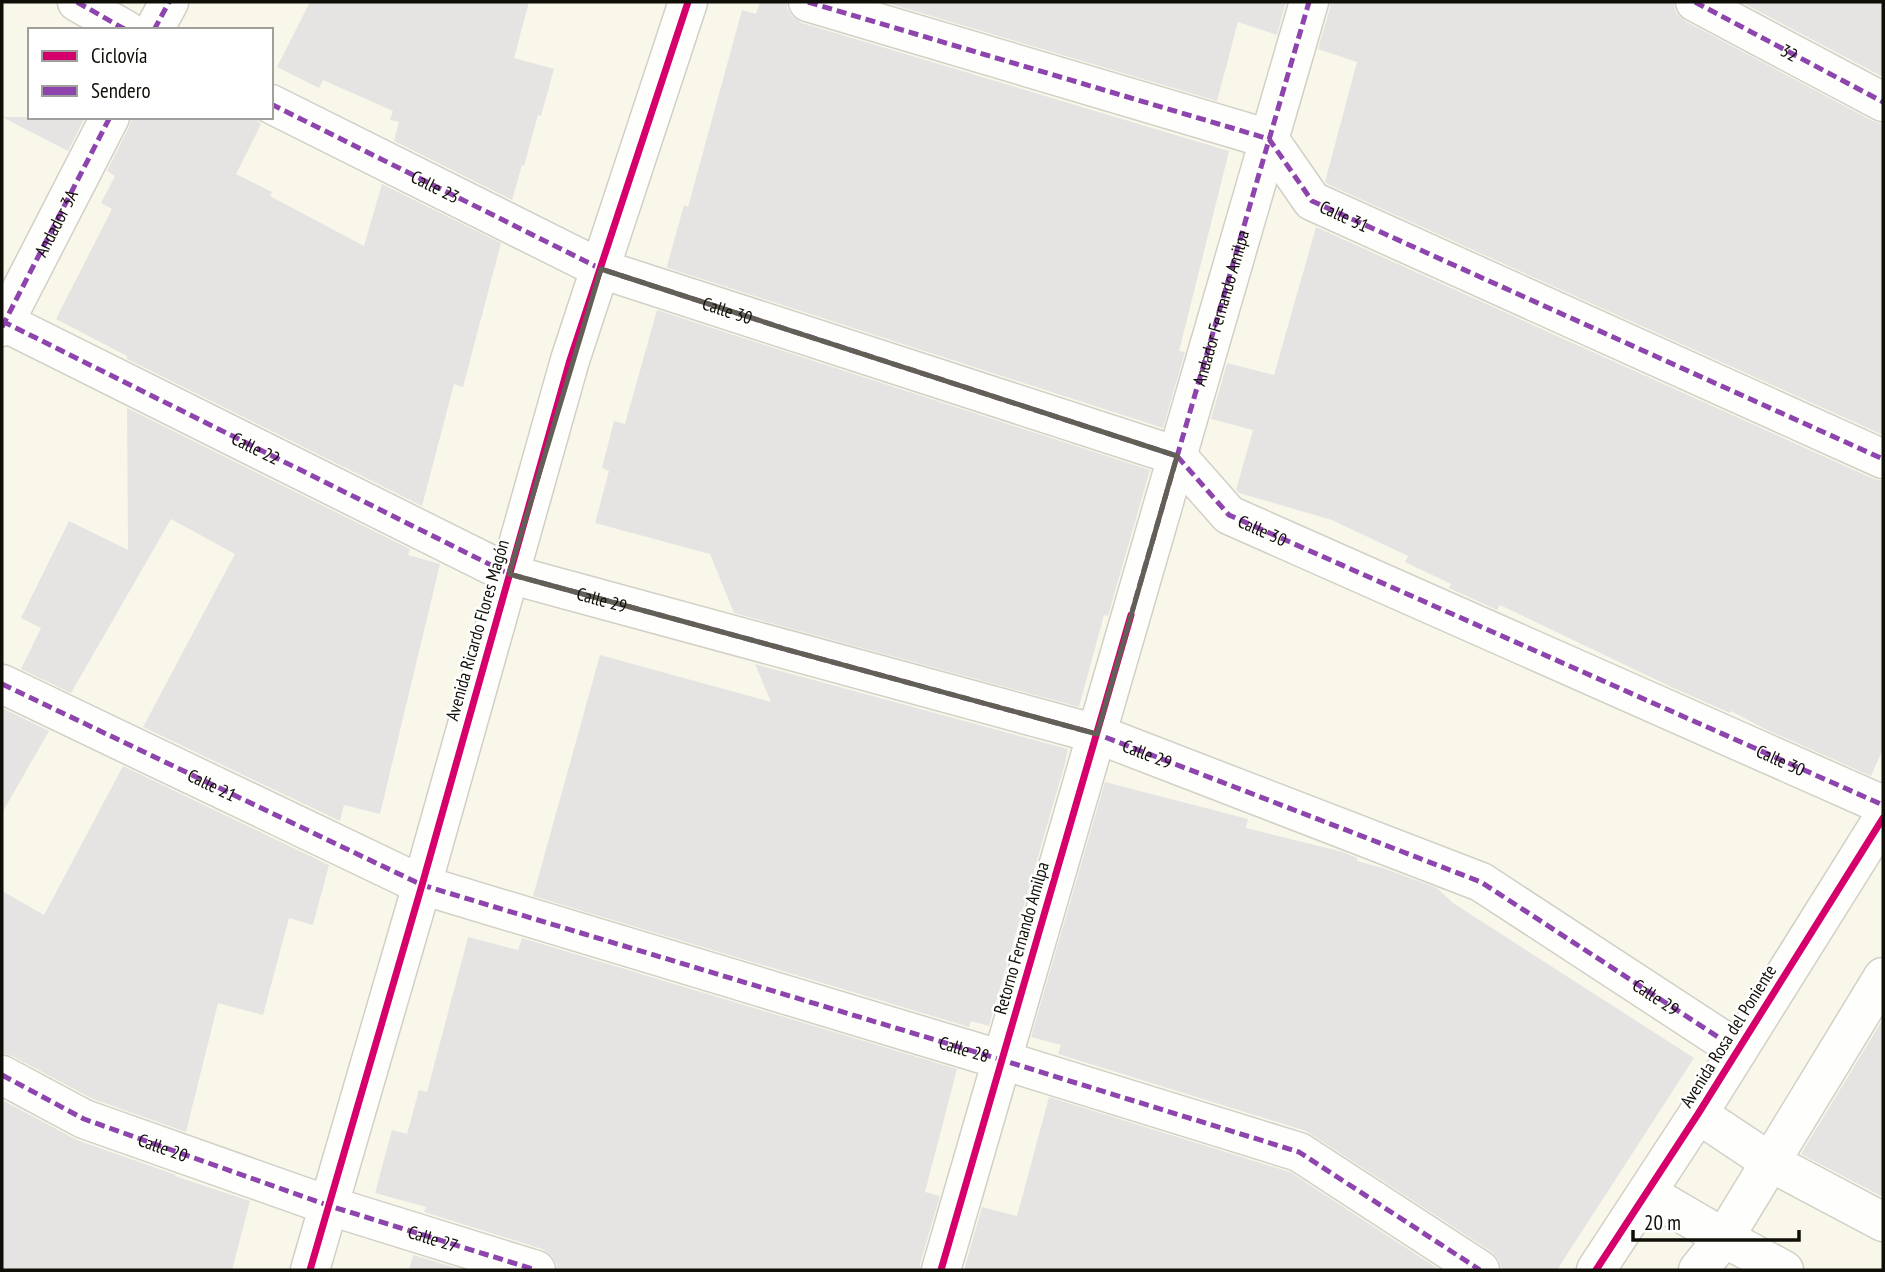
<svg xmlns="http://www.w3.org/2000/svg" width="1885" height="1272" viewBox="0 0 1885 1272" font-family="'PT Sans Narrow',sans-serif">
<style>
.building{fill:#e5e4e3}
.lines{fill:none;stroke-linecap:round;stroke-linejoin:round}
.minor-casing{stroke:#d2d0c6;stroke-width:41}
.minor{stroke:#fefefc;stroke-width:38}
.quiet{stroke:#8e44ad;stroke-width:5;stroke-dasharray:10 5;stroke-linecap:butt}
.cycleway-casing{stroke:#fff;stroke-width:11}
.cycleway{stroke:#d6006c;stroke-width:7}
.marked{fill:none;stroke:#626056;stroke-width:5;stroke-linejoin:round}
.labels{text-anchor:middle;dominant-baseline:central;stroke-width:5;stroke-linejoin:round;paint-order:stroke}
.street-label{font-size:18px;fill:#100f07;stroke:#fff}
</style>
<rect width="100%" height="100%" fill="#f9f7ea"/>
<g class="building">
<polygon points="310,2 529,2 514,58 554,69 541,116 538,115 524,166 522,165 512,200 394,141 399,122 390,120 393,111 323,80 319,88 277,67"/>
<polygon points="760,2 787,2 787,8 792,16 802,23 1229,151 1179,351 1185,352 1163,428 668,268 667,266 684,205 688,207 742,10 756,14"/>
<polygon points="884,2 1286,2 1277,35 1238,22 1217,101"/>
<polygon points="1330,2 1673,2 1676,13 1685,21 1873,121 1883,124 1883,435 1327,184 1325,182 1357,62 1318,49 1330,8"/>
<polygon points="1741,2 1883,2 1883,77"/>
<polygon points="2,117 85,117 68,151"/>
<polygon points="132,117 254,117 261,124 236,174 272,192 270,196 364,246 382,184 501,243 463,387 454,384 422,506 127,359 127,356 56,319 112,209 101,203 115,176 107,171 129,127"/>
<polygon points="1316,227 1874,479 1883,481 1883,749 1871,776 1765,729 1731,711 1730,713 1669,686 1500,605 1497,610 1449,588 1451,584 1405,562 1408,556 1332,520 1239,493 1236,490 1253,430 1211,419 1227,363 1274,375"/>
<polygon points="657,310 1150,470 1108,616 1104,615 1079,707 734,613 710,554 595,523 609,471 602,468 614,421 625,424"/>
<polygon points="127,408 410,549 408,555 440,564 380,814 344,805 340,821 143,727 235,554 171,519 71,693 21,669 41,628 21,618 69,521 128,550"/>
<polygon points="600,655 771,702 755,664 1068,749 1064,767 989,1026 971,1021 969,1027 533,896"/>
<polygon points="2,708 49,731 2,813"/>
<polygon points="123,766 329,865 313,925 289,918 263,1015 218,1003 186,1132 93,1099 12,1056 2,1053 2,891 44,915"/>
<polygon points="1105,782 1248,819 1246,828 1343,852 1357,858 1357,861 1383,868 1437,888 1453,903 1694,1058 1557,1270 1502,1270 1499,1260 1492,1252 1306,1131 1058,1054 1061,1045 1031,1037"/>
<polygon points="468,937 518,950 522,938 957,1069 925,1192 940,1196 920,1264 920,1270 557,1270 557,1265 552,1256 542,1249 424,1212 426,1207 375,1193 392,1130 407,1134 419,1090 427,1092"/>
<polygon points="1883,1019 1883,1197 1801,1154"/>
<polygon points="1049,1097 1290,1172 1440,1270 964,1270 982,1207 1017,1216"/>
<polygon points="2,1100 77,1140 176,1175 175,1176 250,1201 232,1270 2,1270"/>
<polygon points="413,1255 463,1270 409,1270"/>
</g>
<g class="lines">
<defs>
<g id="minor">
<polyline points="77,2 126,30"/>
<polyline points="808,2 1269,139 1312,201 1883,459"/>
<polyline points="1695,2 1883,102"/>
<polyline points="154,30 169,2"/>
<path id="s1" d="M271,104l330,165 576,187 52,59 654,290"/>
<path id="s2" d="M2,321l507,253 588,160 384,148 257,168"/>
<polyline points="2,327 110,117"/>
<path id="s3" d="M2,684l420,201 580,175 297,92 181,118"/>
<path id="s4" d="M2,1075l82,44 246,87 206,64"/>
<polyline points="1698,1114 1770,1162 1883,1222"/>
<polyline points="1647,1193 1724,1238 1784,1270"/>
<polyline points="310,1270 422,885 570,360 688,2"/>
<polyline points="941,1270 1309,2"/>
<polyline points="1596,1270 1698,1114 1883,818"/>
<polyline points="1698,1270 1724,1238 1883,977"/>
</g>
</defs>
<use href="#minor" class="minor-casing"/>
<use href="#minor" class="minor"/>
<g class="quiet">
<polyline points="77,2 126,30"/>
<path id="s5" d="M808,2l461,137 43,62 571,258"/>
<path id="s6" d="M1695,2l188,100"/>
<polyline points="154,30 169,2"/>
<polyline points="271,104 601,269 1177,456 1229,515 1883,805"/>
<polyline points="2,321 509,574 1097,734 1481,882 1738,1050"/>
<path id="s7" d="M2,327l108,-210"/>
<path id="s8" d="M1131,615l178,-613"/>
<polyline points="2,684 422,885 1002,1060 1299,1152 1480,1270"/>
<polyline points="2,1075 84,1119 330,1206 536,1270"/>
</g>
<defs>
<g id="cycleway">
<polyline points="310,1270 422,885 570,360 688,2"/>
<polyline points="941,1270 1131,615"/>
<polyline points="1596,1270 1698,1114 1883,818"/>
</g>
</defs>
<use href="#cycleway" class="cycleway-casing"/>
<use href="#cycleway" class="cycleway"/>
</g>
<path class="marked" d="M601,269l576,187 -80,278 -588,-160z"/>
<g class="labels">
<g class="street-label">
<text stroke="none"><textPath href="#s6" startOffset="107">32</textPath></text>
<text stroke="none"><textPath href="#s1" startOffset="184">Calle 23</textPath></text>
<text stroke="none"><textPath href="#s5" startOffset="592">Calle 31</textPath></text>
<text stroke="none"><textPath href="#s7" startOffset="117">Andador 3A</textPath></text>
<text stroke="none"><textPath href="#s8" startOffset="320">Andador Fernando Amilpa</textPath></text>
<text stroke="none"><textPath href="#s1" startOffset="502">Calle 30</textPath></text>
<text stroke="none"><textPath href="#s2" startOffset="284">Calle 22</textPath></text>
<text stroke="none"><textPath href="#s1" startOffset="1090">Calle 30</textPath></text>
<text stroke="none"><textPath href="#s2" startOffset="663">Calle 29</textPath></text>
<text transform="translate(477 630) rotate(-74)">Avenida Ricardo Flores Magón</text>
<text stroke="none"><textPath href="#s2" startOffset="1230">Calle 29</textPath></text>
<text stroke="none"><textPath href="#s1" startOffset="1657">Calle 30</textPath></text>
<text stroke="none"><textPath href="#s3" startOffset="233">Calle 21</textPath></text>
<text transform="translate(1021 938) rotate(-74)">Retorno Fernando Amilpa</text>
<text stroke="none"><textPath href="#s2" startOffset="1797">Calle 29</textPath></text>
<text transform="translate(1728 1036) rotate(-58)">Avenida Rosa del Poniente</text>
<text stroke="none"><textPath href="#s3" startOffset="1032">Calle 28</textPath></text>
<text stroke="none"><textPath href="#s4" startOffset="177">Calle 20</textPath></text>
<text stroke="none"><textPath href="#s4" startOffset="462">Calle 27</textPath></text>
</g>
</g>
<rect width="1885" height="1272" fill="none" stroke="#100f07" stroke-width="7"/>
<rect x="28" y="28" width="245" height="91" fill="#ffffff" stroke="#9f9f9c" stroke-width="2"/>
<rect x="42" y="51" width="35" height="10" fill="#d6006c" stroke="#9f9f9c" stroke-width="2"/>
<text x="91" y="63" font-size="21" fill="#100f07">Ciclovía</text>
<rect x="42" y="86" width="35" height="10" fill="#8e44ad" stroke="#9f9f9c" stroke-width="2"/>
<text x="91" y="98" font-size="21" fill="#100f07">Sendero</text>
<path d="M1633 1230v10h166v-10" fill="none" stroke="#100f07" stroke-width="3.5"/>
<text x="1644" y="1230" font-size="21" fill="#100f07" stroke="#ffffff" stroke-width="5" paint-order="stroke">20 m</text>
</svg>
